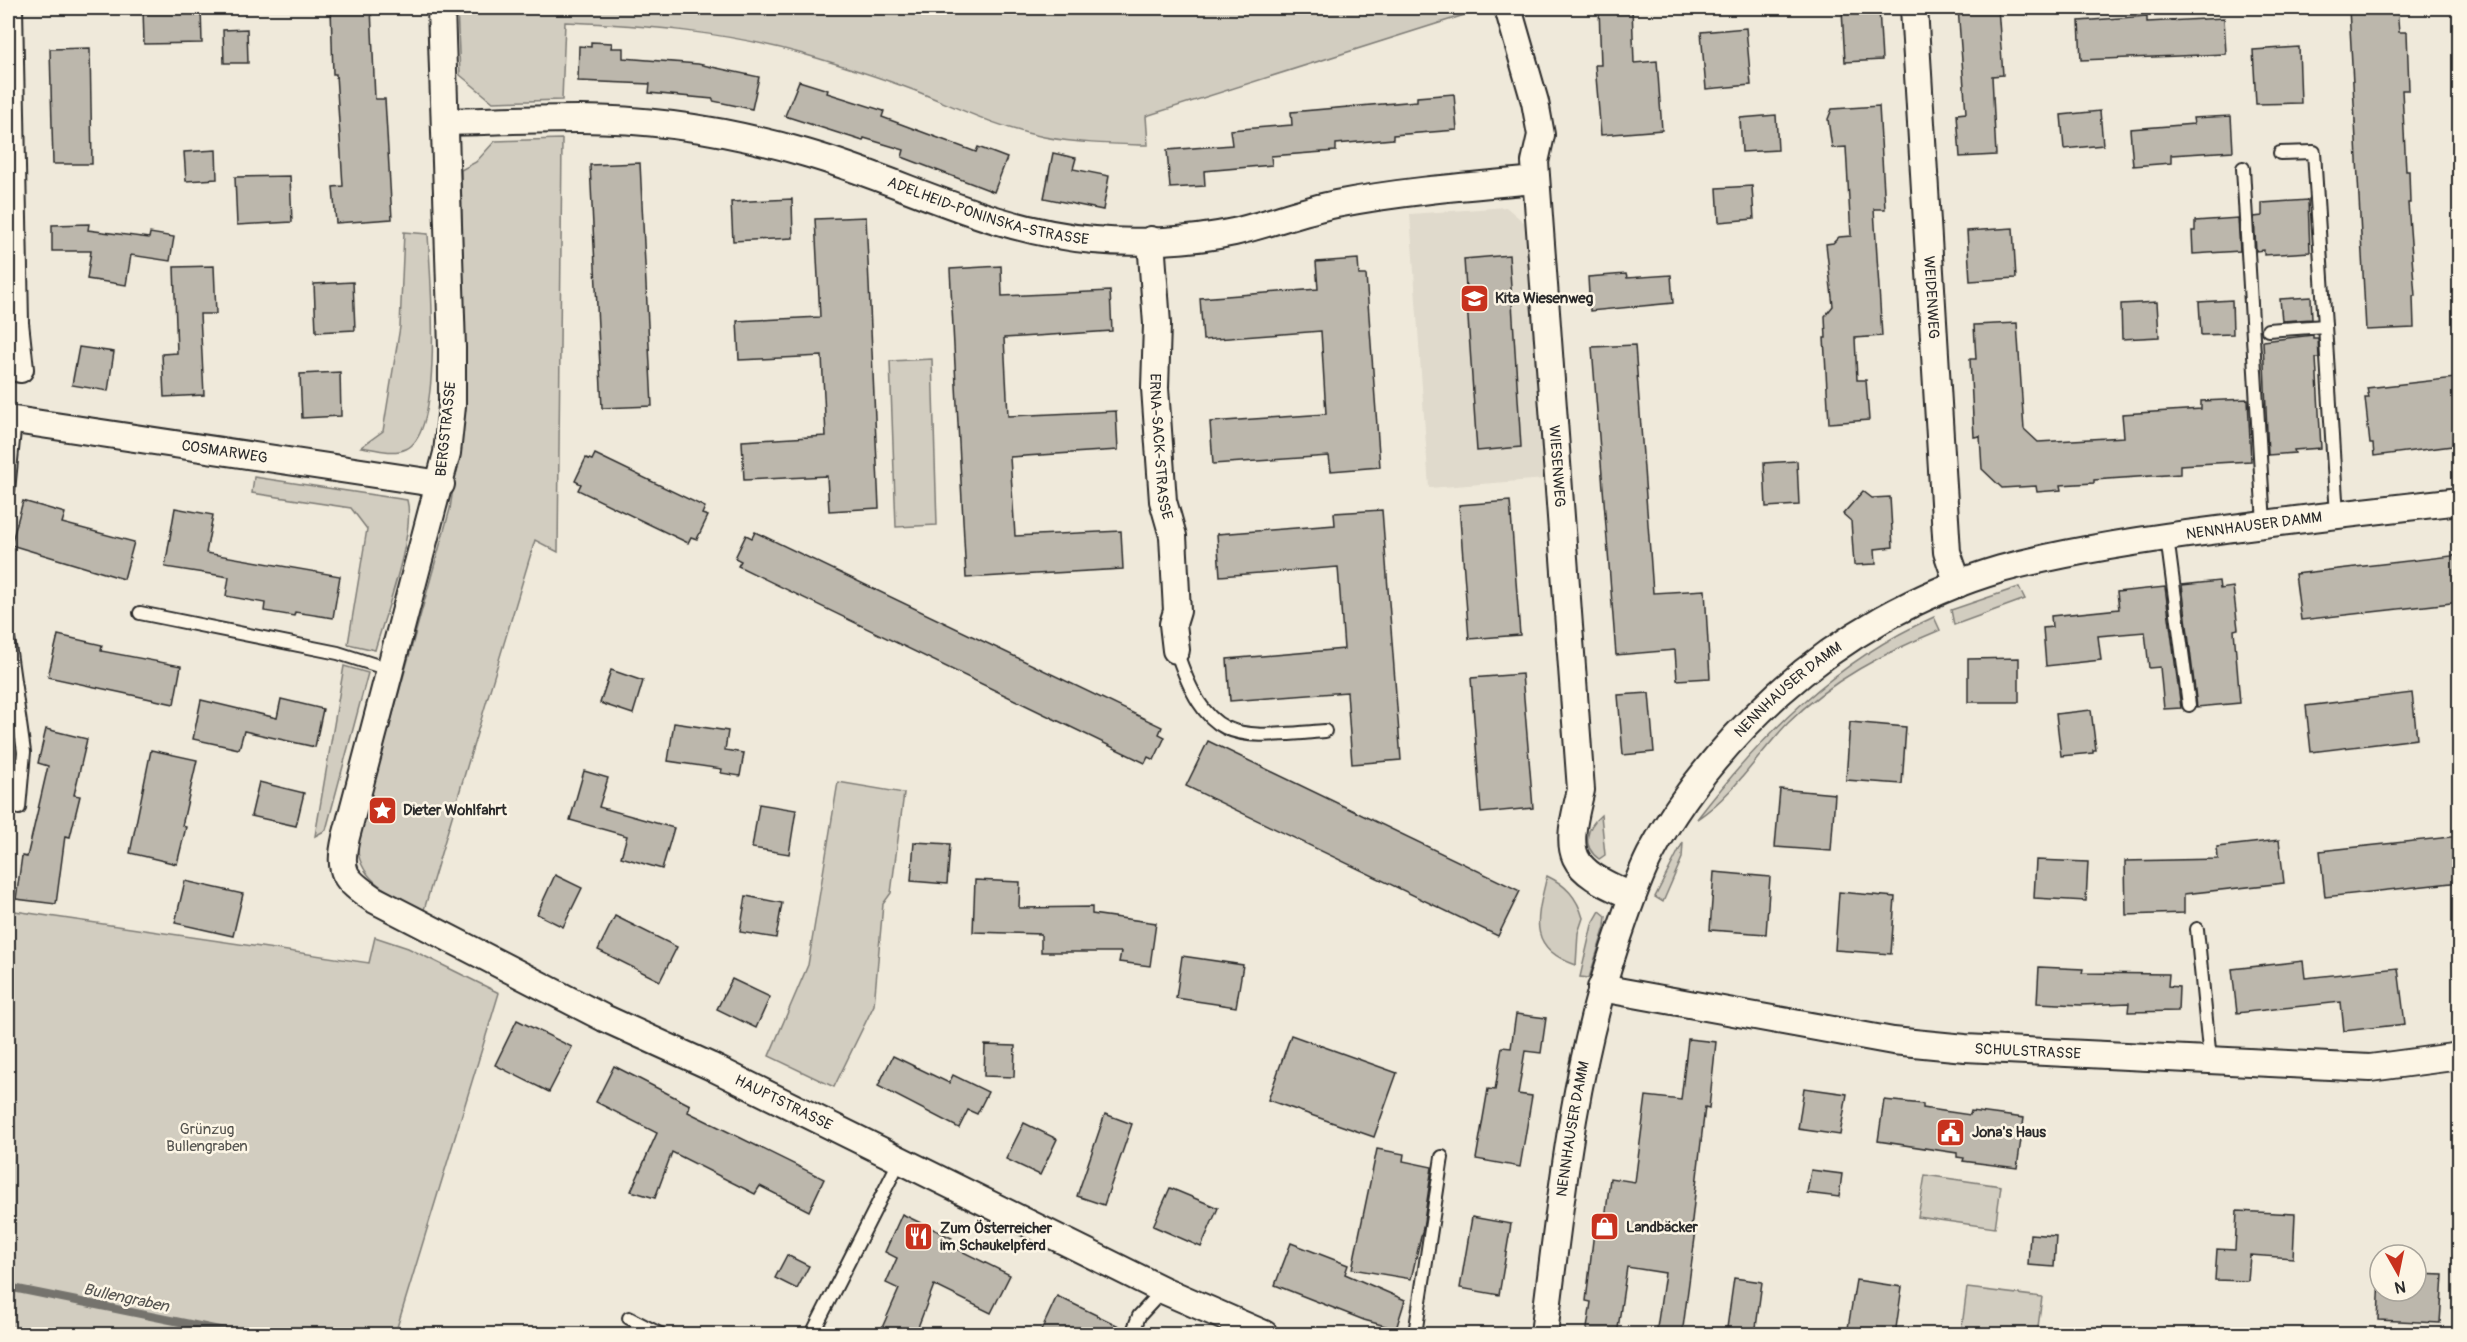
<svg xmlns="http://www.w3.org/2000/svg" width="2467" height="1342" viewBox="0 0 2467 1342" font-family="Pangolin,sans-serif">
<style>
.built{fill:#e0dacc}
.green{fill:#d2cdc0;stroke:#7e7c76;stroke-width:1.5}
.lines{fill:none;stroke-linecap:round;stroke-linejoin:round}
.stream{stroke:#75736d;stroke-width:8}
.building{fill:#bcb7ac;stroke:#2b2b2b;stroke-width:1.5}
.lane-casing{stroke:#2b2b2b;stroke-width:16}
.street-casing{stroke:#2b2b2b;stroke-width:30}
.lane{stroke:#fcf5e5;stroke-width:12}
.street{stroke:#fcf5e5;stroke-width:26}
.labels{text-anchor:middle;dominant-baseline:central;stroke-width:5;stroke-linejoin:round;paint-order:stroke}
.street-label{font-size:15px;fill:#2b2b2b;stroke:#fcf5e5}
.poi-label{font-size:15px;font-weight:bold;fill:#2b2b2b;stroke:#fcf5e5;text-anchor:start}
.park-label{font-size:15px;fill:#555450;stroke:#fcf5e5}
.water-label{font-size:16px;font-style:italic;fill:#565552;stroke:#fcf5e5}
</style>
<rect width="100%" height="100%" fill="#efe9da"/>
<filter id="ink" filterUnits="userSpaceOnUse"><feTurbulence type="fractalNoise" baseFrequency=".0167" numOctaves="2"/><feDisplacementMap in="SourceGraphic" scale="12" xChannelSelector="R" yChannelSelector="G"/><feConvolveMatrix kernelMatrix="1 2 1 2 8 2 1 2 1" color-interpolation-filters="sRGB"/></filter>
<g filter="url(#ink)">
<polygon class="built" points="1506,207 1526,224 1545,479 1429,488 1410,214"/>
<g class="green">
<path d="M457,8h1019l1,3 -331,105 2,29h-9c-32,-1 -63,-2 -95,-8 -45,-9 -86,-29 -128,-46 -37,-14 -75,-26 -113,-37 -77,-22 -158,-29 -238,-32l-3,78 -69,2 -33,-27z"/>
<path d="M562,139l-4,413 -23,-12 -111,370c-31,-16 -66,-27 -67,-67l93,-334 15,-103 -4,-236 15,-8 19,-21z"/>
<path d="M404,232l24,2c2,39 17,198 -22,215 -13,6 -32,0 -45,-2l22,-16 17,-104z"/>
<polygon points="932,359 937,525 896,527 890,361"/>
<path d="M254,477l153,23c9,32 -22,115 -32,150l-27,-6 19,-115 -16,-21 -99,-15z"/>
<polygon points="2019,587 2025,599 1954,625 1951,610"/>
<path d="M1934,617l6,13c-56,23 -109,50 -152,93 -31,32 -54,72 -91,96 65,-84 138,-158 237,-202z"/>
<polygon points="344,666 368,673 326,830 315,836"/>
<polygon points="838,782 904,793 891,893 883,904 874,1005 834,1087 769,1056 808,965"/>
<path d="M1601,815l4,40 -6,4c-18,-13 -13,-31 2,-44z"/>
<polygon points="1683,842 1682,858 1663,902 1655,897"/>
<path d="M1547,876c19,9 30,21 36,42l-5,15 -2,32c-50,-17 -39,-47 -29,-89z"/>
<polygon points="8,910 369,963 375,937 408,948 499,993 395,1334 8,1334"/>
<polygon points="1600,911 1606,916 1605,927 1589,978 1580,977 1592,925"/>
<polygon points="1925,1175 2001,1186 1995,1228 1918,1217"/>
<polygon points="1967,1288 2042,1297 2037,1334 1961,1334"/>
</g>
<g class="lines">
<polyline class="stream" points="8,1287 239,1334"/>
</g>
<g class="building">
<polygon points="143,8 201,8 202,43 144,44"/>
<polygon points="331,8 371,8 375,99 385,99 392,219 336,223 333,187 343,186 336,74 333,74"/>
<polygon points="1599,8 1632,8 1634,63 1657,61 1662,130 1601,135 1595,65 1601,65"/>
<polygon points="1879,8 1882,60 1845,62 1842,10"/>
<polygon points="1958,8 1998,8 2003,75 1992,76 1996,155 1960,157 1957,114 1966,113"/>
<polygon points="2349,8 2397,8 2399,32 2407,32 2409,90 2402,90 2406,171 2409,171 2410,203 2408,203 2415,296 2413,296 2414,328 2366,330"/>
<polygon points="2147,16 2147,22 2224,18 2226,54 2081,60 2079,21"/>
<polygon points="1746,28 1751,85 1706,89 1701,32"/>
<polygon points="247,29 248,63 224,63 223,30"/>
<polygon points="591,42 612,43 611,48 623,48 623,58 698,64 759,77 752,109 713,101 713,99 649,93 650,84 578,81 579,46 591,47"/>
<polygon points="2299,47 2301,103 2256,104 2253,50"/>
<polygon points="90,48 92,164 53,164 50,49"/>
<polygon points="799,81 828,90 827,93 884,111 882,117 976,152 978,147 1007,158 994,192 902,157 904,150 864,138 863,141 785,116"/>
<polygon points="1454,94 1457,130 1393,135 1393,139 1336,144 1336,151 1271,156 1272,165 1204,171 1205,186 1170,188 1167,150 1232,145 1230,130 1292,125 1291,112 1417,101 1417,97"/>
<polygon points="1879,106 1885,209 1874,209 1882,336 1855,338 1857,380 1866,380 1869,420 1829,423 1824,338 1826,338 1825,316 1833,306 1826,244 1833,243 1839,237 1851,236 1846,147 1832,148 1828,119 1832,109"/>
<polygon points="2100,111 2103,145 2064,149 2061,115"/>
<polygon points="1776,115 1778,150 1742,152 1740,118"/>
<polygon points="2231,116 2233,151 2171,155 2171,163 2133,166 2130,129 2194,124 2193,118"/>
<polygon points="216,150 217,179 186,181 184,152"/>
<polygon points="1053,153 1076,158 1073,169 1109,176 1103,210 1044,198"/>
<polygon points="640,163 652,406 602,408 590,165"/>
<polygon points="290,176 292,222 237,225 235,177"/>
<polygon points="1752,186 1754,219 1719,222 1717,188"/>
<polygon points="792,199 793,238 733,241 731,202"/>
<polygon points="2308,200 2310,252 2264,255 2264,250 2256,251 2254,217 2262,216 2262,203"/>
<polygon points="866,217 879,508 829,511 827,476 744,480 742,441 826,436 822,356 739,360 737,321 820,317 815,219"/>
<polygon points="2238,218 2240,251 2193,254 2192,231 2195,231 2195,221"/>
<polygon points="89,224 88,230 149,238 150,233 174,237 170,261 131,255 126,285 87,279 91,251 52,251 52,225"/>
<polygon points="2013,228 2016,278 1970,281 1967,231"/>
<polygon points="1509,255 1521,447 1477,451 1464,259"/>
<polygon points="1358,259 1359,275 1366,275 1380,467 1331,471 1329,456 1213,464 1210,422 1326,414 1321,331 1203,340 1200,298 1318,289 1316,262"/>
<polygon points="214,266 216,314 200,314 204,395 164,397 162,354 177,353 174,267"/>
<polygon points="1001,266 1002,296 1110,291 1112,331 1004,338 1008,416 1116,411 1118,450 1010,457 1015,536 1121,531 1123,569 966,578 950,269"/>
<polygon points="1626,274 1627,278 1671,275 1673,303 1590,311 1588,277"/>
<polygon points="353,282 355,330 316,332 314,284"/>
<polygon points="2311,297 2312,319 2282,321 2280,299"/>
<polygon points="2232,300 2233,334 2201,335 2199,302"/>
<polygon points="2157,302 2159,337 2122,339 2121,304"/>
<polygon points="2017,323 2024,429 2038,442 2124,437 2122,414 2201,409 2201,401 2248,399 2251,461 2180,465 2180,474 2094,480 2094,483 2060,485 2061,490 2037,492 2036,486 2002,488 1982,469 1980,436 1974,437 1970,359 1976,359 1974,325"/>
<polygon points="2313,335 2313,338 2318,338 2319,358 2316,358 2321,448 2294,450 2295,453 2268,455 2263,341"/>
<polygon points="1635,345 1653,593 1705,590 1710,678 1677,680 1675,650 1616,655 1592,347"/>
<polygon points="79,347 114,352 108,391 72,385"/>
<polygon points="340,372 341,416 302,418 300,374"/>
<polygon points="2455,378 2456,388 2460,387 2460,445 2374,456 2373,444 2370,444 2365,398 2369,398 2367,388"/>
<polygon points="595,454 705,507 702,514 708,516 697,539 691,537 688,543 578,490 581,484 575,481 586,458 592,460"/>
<polygon points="1797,461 1799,505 1766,507 1764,463"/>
<polygon points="1863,491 1872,498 1890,497 1893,547 1875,549 1876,564 1854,565 1851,521 1843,514"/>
<polygon points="23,501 65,513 62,523 134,542 124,579 11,545"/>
<polygon points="1510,501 1520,635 1469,639 1459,505"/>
<polygon points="175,508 213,515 206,553 340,576 333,618 295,612 294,616 264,611 265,603 226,596 229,577 165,567"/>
<polygon points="1382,510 1401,760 1352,764 1347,692 1230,701 1227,659 1344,649 1338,567 1220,576 1217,534 1335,525 1334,513"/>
<polygon points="755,532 1162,727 1159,734 1165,737 1154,760 1148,757 1145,763 738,566 741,561 735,558 746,535 752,538"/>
<polygon points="2460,555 2460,602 2301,620 2295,574"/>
<polygon points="2219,581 2220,589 2233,587 2238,629 2234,630 2240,703 2197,707 2182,585"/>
<polygon points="2165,587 2181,708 2164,709 2160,667 2149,668 2145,632 2098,636 2101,660 2046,666 2043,628 2052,627 2051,616 2119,609 2117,592"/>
<polygon points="58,635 102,645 101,651 181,666 174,704 48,677"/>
<polygon points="2019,658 2019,702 1968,702 1968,659"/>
<polygon points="611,670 643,681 633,714 600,703"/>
<polygon points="1522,674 1533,808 1481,813 1471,678"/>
<polygon points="1649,693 1654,752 1623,755 1618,695"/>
<polygon points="2412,693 2417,739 2311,752 2306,706"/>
<polygon points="281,699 323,709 315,747 244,731 239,749 193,739 201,700 277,718"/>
<polygon points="2091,710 2096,750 2093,750 2093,753 2061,756 2056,714"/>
<polygon points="1850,722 1906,727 1902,784 1846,780"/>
<polygon points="674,723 728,731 725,750 744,753 740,776 721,773 722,769 668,761"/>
<polygon points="46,729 87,739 74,795 80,796 70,837 65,836 56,904 16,899 22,856 27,857 48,766 38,763"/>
<polygon points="1208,741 1520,891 1498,936 1186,786"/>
<polygon points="151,750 197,760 182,826 186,827 177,864 130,853"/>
<polygon points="584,771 608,778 599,807 674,828 662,869 621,857 627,836 570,820"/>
<polygon points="259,782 304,793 296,826 251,816"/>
<polygon points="1780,789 1835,794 1831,851 1775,847"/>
<polygon points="759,804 796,810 789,854 752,848"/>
<polygon points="2460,836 2460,882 2325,897 2320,851"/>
<polygon points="2279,840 2284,883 2184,894 2184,913 2126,915 2125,861 2218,859 2217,847"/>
<polygon points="914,842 950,844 947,884 911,881"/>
<polygon points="2036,860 2088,862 2086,901 2034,898"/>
<polygon points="1714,872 1770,877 1766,934 1710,930"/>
<polygon points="555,875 582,888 563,927 537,914"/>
<polygon points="975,880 1020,882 1019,908 1092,907 1092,914 1156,923 1150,966 1119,962 1121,952 1041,952 1041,934 973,932"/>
<polygon points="185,881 243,894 233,936 175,923"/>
<polygon points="1839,892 1895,897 1891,954 1835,950"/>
<polygon points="746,896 782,903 776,938 740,932"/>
<polygon points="615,916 677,947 660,981 598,950"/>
<polygon points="1182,956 1243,965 1236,1007 1176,998"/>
<polygon points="2303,961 2305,978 2398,968 2405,1024 2344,1031 2341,1002 2237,1013 2232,969"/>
<polygon points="2039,967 2083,969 2082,973 2169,974 2168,986 2179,987 2178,1011 2128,1012 2129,1003 2081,1005 2037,1003"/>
<polygon points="732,979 770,997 756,1028 717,1009"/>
<polygon points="1516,1014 1546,1018 1541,1053 1525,1051 1518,1094 1532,1096 1520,1167 1476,1159 1488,1089 1495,1090 1502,1047 1511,1048"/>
<polygon points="517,1020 572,1047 549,1092 495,1065"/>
<polygon points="1291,1035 1397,1073 1374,1137 1268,1100"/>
<polygon points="1688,1039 1716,1042 1709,1108 1705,1107 1691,1229 1696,1230 1682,1335 1656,1335 1665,1273 1627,1267 1617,1335 1586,1335 1591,1302 1586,1301 1593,1240 1597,1219 1605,1220 1610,1178 1635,1182 1646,1096 1681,1100"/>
<polygon points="985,1045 1015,1046 1014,1077 984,1076"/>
<polygon points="893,1056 949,1083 953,1075 988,1092 977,1114 968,1110 959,1128 878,1086"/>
<polygon points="614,1066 690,1105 688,1112 824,1179 809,1211 760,1186 755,1194 672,1152 655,1198 631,1191 657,1133 596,1102"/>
<polygon points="1804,1088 1847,1094 1840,1135 1798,1129"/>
<polygon points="1884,1100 1923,1104 1923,1108 1970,1115 1971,1111 2024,1118 2017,1168 1963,1161 1964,1158 1957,1157 1957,1153 1878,1141"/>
<polygon points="1105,1114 1132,1124 1104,1205 1077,1196"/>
<polygon points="1024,1123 1057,1139 1040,1175 1006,1159"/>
<polygon points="1377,1149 1404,1154 1403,1161 1432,1167 1423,1228 1411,1279 1352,1269"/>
<polygon points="1811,1170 1842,1174 1839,1197 1807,1193"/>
<polygon points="1170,1188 1218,1208 1201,1247 1153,1226"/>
<polygon points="2237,1211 2295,1214 2293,1258 2250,1255 2248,1281 2215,1280 2217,1249 2235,1250"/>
<polygon points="902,1214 952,1238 949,1245 1010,1275 991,1313 934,1285 915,1335 892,1335 881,1330 899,1289 886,1283 897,1258 885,1252"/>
<polygon points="1472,1217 1511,1224 1499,1295 1460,1288"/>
<polygon points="2030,1234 2056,1236 2054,1267 2028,1265"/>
<polygon points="1291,1243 1348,1265 1345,1274 1405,1300 1396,1329 1364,1320 1275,1285"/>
<polygon points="787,1255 809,1266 797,1289 775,1278"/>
<polygon points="2416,1274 2443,1275 2440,1323 2378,1320 2380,1275 2380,1291 2416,1291"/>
<polygon points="1734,1278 1762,1282 1755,1335 1726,1335"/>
<polygon points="1856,1280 1902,1287 1895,1335 1848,1328"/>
<polygon points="1057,1296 1125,1329 1124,1335 1039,1335"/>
</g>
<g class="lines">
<defs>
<g id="lane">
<polyline points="2280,153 2314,152 2337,515"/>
<polyline points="2243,168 2264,524"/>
<polyline points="2268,330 2325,326"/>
<polyline points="8,491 15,420"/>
<polyline points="2167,537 2189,705"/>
<polyline points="140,613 338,653 391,670"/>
<polyline points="8,638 24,752 19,808"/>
<path d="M1176,650c32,96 59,88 149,81"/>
<polyline points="2197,929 2210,1060"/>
<polyline points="629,1318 660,1334"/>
<polyline points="812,1334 900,1160"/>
<polyline points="1132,1334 1139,1316 1163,1290"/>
<polyline points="1415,1334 1442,1157"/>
</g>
<g id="street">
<polyline points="9,8 15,323 20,369"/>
<path id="s1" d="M441,8l11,340v58l-5,47 -101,384c-8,36 -2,42 27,62l231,119 106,48 453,224 101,44"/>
<path id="s2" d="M1508,8l27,94 6,33 -6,27 46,628c-17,67 -14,78 51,106"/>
<path id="s3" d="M1914,8l33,544 11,32"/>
<path id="s4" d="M445,122c45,-1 89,-3 134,-3 75,0 155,13 227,34 101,29 180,77 288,87 42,4 99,1 140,-8 34,-8 67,-21 102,-28 67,-13 133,-18 200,-24"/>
<path id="s5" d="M1151,240l6,84 -2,64 8,113 10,35 4,75 -4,13 3,26"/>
<path id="s6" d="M8,419l433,65"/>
<path id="s7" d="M1601,988l292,53 72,7 405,20 90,-12"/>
<path id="s8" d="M1544,1334c16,-129 29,-261 70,-385 11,-32 21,-64 36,-94 32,-61 77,-114 128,-161 63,-57 141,-101 223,-125 70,-19 145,-30 217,-39 81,-11 161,-20 242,-29"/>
</g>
</defs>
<use href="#lane" class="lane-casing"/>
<use href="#street" class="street-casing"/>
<use href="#lane" class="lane"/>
<use href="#street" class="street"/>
</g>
</g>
<defs>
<symbol id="school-square" viewBox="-11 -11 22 22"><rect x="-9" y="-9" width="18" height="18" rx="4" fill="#c8321e" stroke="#fcf5e5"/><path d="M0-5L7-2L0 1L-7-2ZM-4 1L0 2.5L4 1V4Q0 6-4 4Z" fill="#fff"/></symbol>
<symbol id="sight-square" viewBox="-11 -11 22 22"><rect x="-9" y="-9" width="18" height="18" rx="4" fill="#c8321e" stroke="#fcf5e5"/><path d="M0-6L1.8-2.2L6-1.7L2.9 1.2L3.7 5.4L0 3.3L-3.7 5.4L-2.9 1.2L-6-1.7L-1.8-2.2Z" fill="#fff"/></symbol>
<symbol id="civic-square" viewBox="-11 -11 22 22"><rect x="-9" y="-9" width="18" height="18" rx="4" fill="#c8321e" stroke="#fcf5e5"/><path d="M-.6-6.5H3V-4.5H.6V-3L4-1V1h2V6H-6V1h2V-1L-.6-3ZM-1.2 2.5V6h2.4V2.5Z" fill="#fff"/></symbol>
<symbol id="shop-square" viewBox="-11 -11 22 22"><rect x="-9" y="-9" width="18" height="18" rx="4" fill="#c8321e" stroke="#fcf5e5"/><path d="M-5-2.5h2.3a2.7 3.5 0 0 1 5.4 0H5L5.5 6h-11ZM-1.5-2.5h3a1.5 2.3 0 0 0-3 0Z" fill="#fff"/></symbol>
<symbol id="restaurant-square" viewBox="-11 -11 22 22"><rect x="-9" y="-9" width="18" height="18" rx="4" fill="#c8321e" stroke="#fcf5e5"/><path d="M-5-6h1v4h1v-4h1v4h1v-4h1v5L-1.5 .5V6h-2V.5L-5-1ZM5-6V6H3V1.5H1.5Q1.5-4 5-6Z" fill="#fff"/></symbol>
</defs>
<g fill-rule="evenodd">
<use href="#school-square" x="1458" y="282" width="33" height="33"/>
<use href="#sight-square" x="366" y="794" width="33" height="33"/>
<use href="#civic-square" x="1934" y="1116" width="33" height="33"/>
<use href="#shop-square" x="1588" y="1210" width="33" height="33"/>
<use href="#restaurant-square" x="902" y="1220" width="33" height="33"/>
</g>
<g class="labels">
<g class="street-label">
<text stroke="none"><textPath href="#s4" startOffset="556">ADELHEID-PONINSKA-STRASSE</textPath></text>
<text stroke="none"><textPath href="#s3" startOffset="290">WEIDENWEG</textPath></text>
<text transform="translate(446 429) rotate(-84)">BERGSTRASSE</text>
<text stroke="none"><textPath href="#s5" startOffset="207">ERNA-SACK-STRASSE</textPath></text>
<text stroke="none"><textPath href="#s6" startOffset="219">COSMARWEG</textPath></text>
<text stroke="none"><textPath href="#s2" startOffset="464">WIESENWEG</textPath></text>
<text stroke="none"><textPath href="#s8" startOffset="1214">NENNHAUSER DAMM</textPath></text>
<text stroke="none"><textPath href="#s8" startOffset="710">NENNHAUSER DAMM</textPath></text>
<text stroke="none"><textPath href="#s7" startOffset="432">SCHULSTRASSE</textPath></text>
<text stroke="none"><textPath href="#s1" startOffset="1376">HAUPTSTRASSE</textPath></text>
<text stroke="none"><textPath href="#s8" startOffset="207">NENNHAUSER DAMM</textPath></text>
</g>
<g class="poi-label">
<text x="1495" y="298">Kita Wiesenweg</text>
<text x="403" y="810">Dieter Wohlfahrt</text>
<text x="1972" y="1132">Jona's Haus</text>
<text x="1626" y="1227">Landbäcker</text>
<text x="940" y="1228">Zum Österreicher<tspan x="940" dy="17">im Schaukelpferd</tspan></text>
</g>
<g class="park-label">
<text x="207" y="1129">Grünzug<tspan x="207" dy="17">Bullengraben</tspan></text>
</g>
<g class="water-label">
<text transform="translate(126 1298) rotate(12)">Bullengraben</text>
</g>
</g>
<rect width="2467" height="1342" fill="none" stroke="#fcf5e5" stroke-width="30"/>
<rect x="15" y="15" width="2437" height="1312" fill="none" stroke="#2b2b2b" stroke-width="2" filter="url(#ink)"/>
<g transform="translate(2398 1273) rotate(171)"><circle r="28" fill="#fcf5e5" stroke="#a8a49b" stroke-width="1.5"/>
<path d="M0-4.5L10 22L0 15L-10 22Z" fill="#c8321e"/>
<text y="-9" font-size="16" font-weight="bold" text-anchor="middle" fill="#2b2b2b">N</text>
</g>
</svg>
